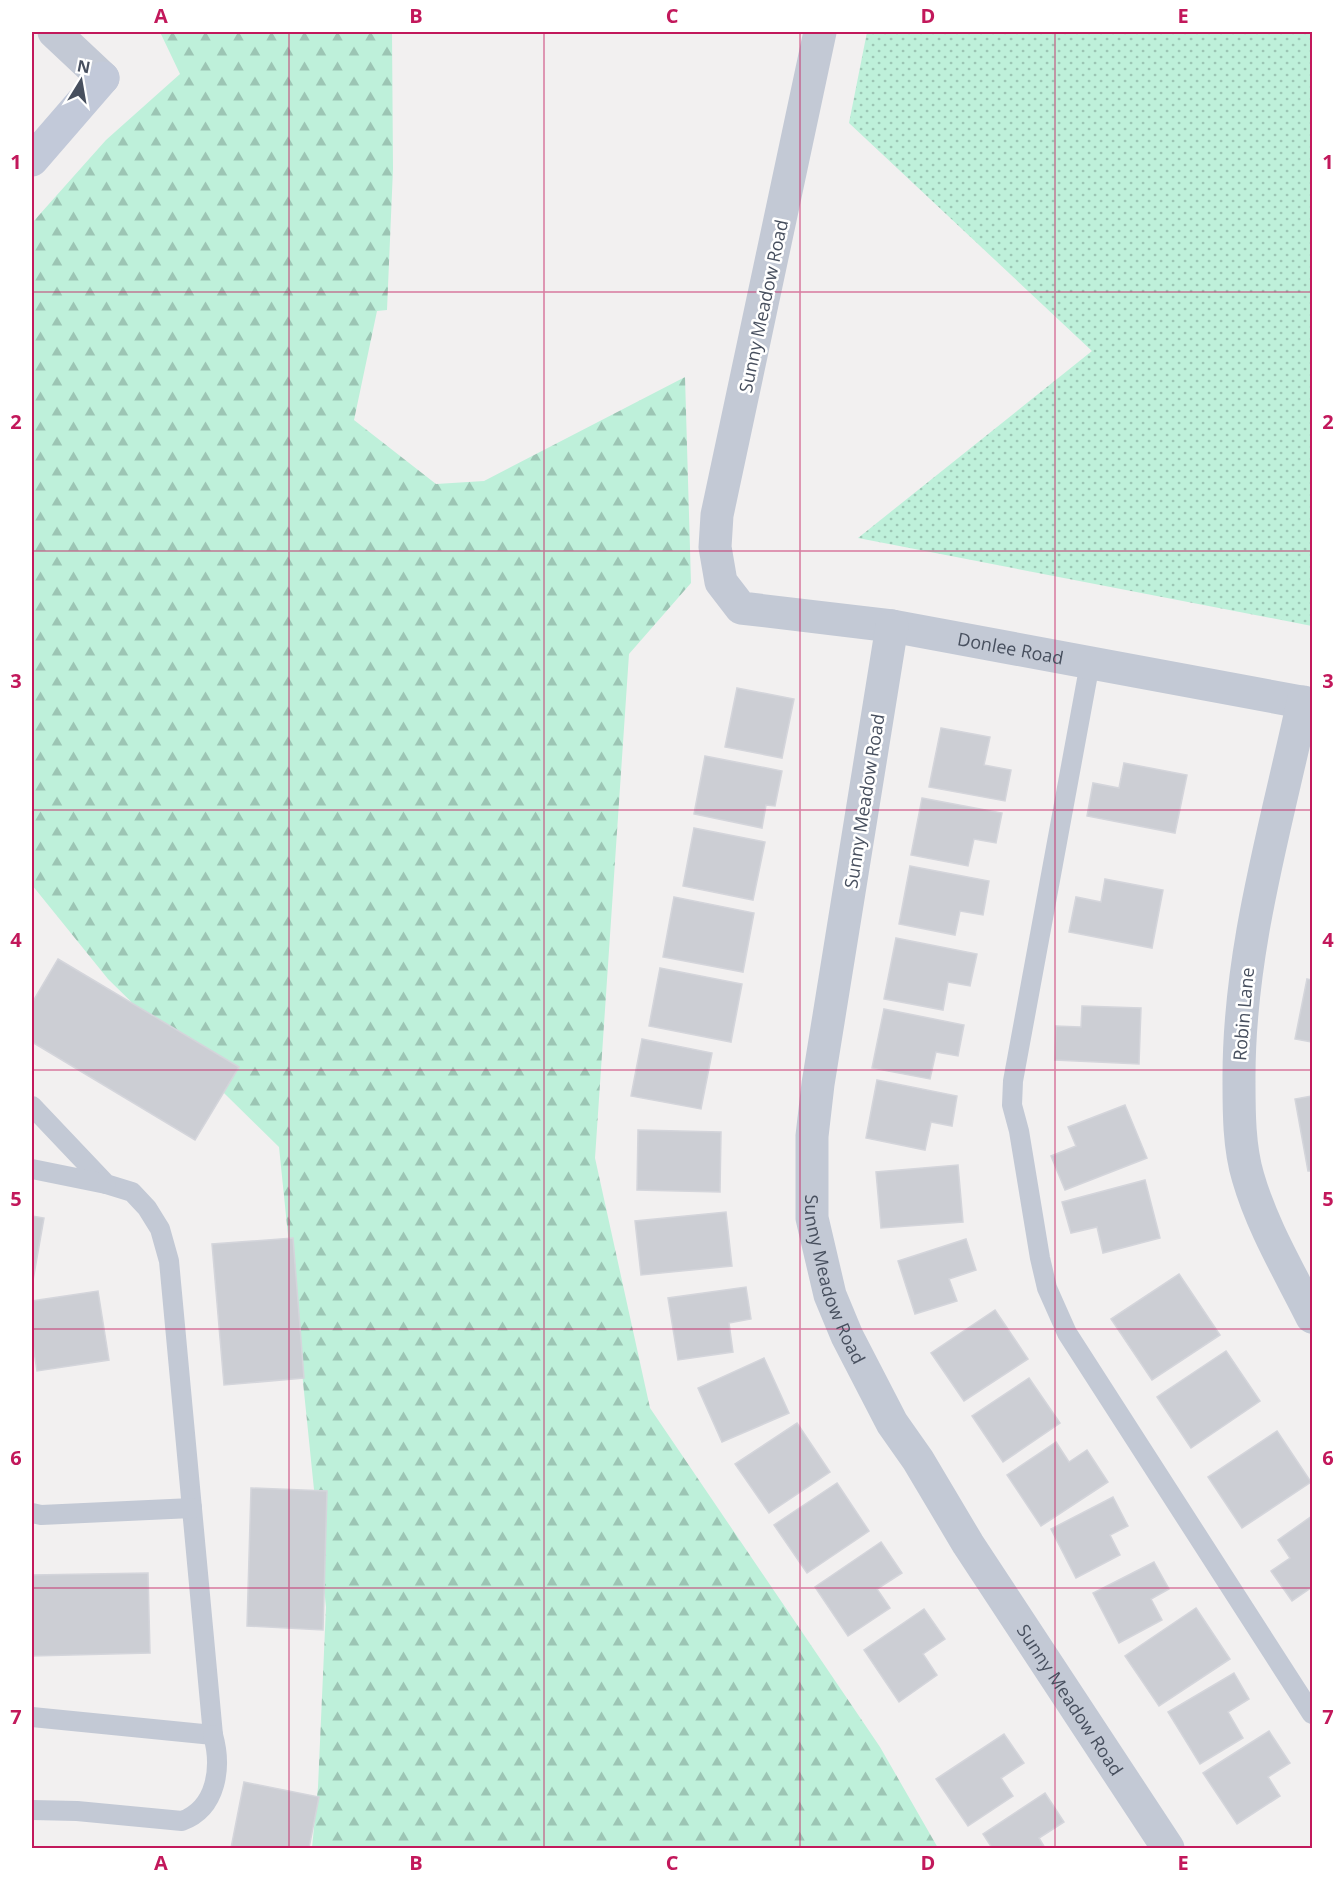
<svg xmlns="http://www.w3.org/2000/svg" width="1344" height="1880" viewBox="0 0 1344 1880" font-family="'Open Sans',sans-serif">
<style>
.grass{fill:url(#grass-dots)}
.forest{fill:url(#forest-firs)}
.building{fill:#ccced4;stroke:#d4d5db;stroke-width:1.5}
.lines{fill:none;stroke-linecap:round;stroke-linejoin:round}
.lane{stroke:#c3c9d5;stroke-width:20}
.street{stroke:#c3c9d5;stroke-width:33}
.secondary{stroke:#c2c9d9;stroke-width:33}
.grid{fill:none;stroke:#c2185b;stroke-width:1.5;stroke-opacity:0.55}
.labels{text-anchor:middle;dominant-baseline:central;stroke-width:5;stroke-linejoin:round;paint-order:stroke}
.street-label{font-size:18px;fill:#474f5e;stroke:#fff}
.neatline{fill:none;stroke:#c2185b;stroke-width:2}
.grid-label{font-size:20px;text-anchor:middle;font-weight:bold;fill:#c2185b}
</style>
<defs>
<pattern id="grass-dots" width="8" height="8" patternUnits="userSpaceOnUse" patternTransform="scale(1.5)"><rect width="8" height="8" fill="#bef0da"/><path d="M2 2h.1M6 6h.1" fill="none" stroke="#9cc5b4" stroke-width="1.8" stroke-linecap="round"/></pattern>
<pattern id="forest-firs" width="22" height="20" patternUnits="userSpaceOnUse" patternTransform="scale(1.5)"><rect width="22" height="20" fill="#bef0da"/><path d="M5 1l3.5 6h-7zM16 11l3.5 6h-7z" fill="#9cc5b4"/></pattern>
</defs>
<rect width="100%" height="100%" fill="#f2f0f0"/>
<polygon class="grass" points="867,32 1312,32 1312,626 858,538 1092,351 849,123"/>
<polygon class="forest" points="160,32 392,32 393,169 387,310 377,311 354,420 436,484 484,481 685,377 691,583 629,654 595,1158 650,1408 880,1747 938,1848 312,1848 318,1787 326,1607 279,1147 108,979 32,885 32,223 106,140 180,74"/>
<g class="building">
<polygon points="737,688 794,699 782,758 725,747"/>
<polygon points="941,728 990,737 984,765 1011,770 1005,801 929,787"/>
<polygon points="705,756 782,771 775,806 766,805 762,828 694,814"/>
<polygon points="1124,763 1187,775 1175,833 1087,816 1093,783 1119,788"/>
<polygon points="922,798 1002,813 996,843 974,839 968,866 911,855"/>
<polygon points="694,828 765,842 753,900 683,886"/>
<polygon points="910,866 989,881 983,915 960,911 955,935 899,924"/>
<polygon points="1105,879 1163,890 1152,948 1069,932 1076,897 1101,902"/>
<polygon points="674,897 754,913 743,972 663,957"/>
<polygon points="896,938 977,954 970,986 948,982 943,1010 884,999"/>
<polygon points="58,959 239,1067 195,1140 32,1042 32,1003"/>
<polygon points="660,968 742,984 731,1042 649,1026"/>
<polygon points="1307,979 1312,980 1312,1042 1295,1039"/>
<polygon points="1082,1006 1141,1008 1139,1064 1055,1060 1056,1026 1081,1027"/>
<polygon points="884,1009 964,1025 958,1056 936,1052 930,1079 872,1068"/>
<polygon points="642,1039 712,1053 701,1109 631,1096"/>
<polygon points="877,1080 957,1096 952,1126 931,1122 925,1150 866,1138"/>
<polygon points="1312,1096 1312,1171 1308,1171 1295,1099"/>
<polygon points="1125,1105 1147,1158 1065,1190 1051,1156 1076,1146 1068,1127"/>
<polygon points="638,1130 721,1132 720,1192 637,1190"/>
<polygon points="958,1165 963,1222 881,1228 876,1172"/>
<polygon points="1145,1180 1160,1238 1103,1253 1097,1227 1071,1233 1062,1202"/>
<polygon points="726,1212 732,1266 641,1275 635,1221"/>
<polygon points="32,1216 44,1218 32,1286"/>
<polygon points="293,1238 304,1378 224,1385 212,1244"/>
<polygon points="966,1239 976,1270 949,1279 957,1301 915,1314 898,1261"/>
<polygon points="1179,1274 1220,1335 1152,1380 1111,1319"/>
<polygon points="746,1287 751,1319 729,1323 733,1352 678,1360 668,1298"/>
<polygon points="98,1291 109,1360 37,1371 32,1338 32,1301"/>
<polygon points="995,1310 1028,1359 964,1401 931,1353"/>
<polygon points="1226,1351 1260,1401 1191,1448 1157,1397"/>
<polygon points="764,1358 789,1413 722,1442 698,1388"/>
<polygon points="1029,1378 1060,1423 1003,1462 972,1416"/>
<polygon points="797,1423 830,1472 769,1513 735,1464"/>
<polygon points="1277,1431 1311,1482 1242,1528 1208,1477"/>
<polygon points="1056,1442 1069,1462 1087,1450 1108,1482 1041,1526 1007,1475"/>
<polygon points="837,1483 869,1531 807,1573 774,1525"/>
<polygon points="251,1488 327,1491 323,1630 247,1626"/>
<polygon points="1113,1497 1128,1526 1110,1535 1120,1555 1076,1578 1051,1529"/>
<polygon points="1312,1516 1312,1587 1292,1601 1271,1571 1290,1558 1278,1540"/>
<polygon points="881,1542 902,1573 877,1589 890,1608 848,1636 815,1587"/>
<polygon points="1154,1562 1169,1589 1151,1599 1162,1620 1119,1643 1093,1593"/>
<polygon points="148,1573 150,1653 32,1656 32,1575"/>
<polygon points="1196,1608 1230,1659 1159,1706 1125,1656"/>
<polygon points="924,1609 945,1639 923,1654 937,1675 899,1702 864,1650"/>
<polygon points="1234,1673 1249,1699 1228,1712 1243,1738 1200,1764 1168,1712"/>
<polygon points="1269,1731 1290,1763 1268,1777 1280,1796 1237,1824 1203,1773"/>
<polygon points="1004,1734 1024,1763 1001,1778 1013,1796 968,1826 936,1779"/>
<polygon points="244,1782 319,1797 309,1848 231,1848"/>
<polygon points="1045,1793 1064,1822 1039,1838 1045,1848 992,1848 983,1834"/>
</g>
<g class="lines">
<g class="lane">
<polyline points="1090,663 1013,1081 1012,1105 1019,1131 1040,1258 1047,1288 1067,1333 1312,1714"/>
<polyline points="32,1106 106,1184 132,1192 147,1208 160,1229 169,1261 213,1735 32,1717"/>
<polyline points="32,1169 106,1184"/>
<polyline points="32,1513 41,1515 192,1508"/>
<path d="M32,1810l45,1 105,10c35,-13 40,-54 31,-86"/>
</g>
<g class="street">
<polyline points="54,32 103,78"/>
<path id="s1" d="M820,32l-103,483 -2,32 6,35 20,26 151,18 420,78"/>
<path id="s2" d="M892,626l-74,458 -6,52v82l18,77 17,41 45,87 26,37 50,84 200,304"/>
<path d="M1303,702c-27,125 -65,251 -64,380 0,30 0,65 9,95 14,49 41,94 64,140"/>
</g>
<polyline class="secondary" points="32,160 103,78"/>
</g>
<path class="grid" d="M289,32v1816M544,32v1816M800,32v1816M1055,32v1816M32,292h1280M32,551h1280M32,810h1280M32,1070h1280M32,1329h1280M32,1588h1280"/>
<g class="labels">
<g class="street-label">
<text transform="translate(763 306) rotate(-78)">Sunny Meadow Road</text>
<text stroke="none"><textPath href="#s1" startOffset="867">Donlee Road</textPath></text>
<text transform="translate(864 801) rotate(-81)">Sunny Meadow Road</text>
<text transform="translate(1243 1014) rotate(-85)">Robin Lane</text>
<text stroke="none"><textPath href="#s2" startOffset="663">Sunny Meadow Road</textPath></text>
<text stroke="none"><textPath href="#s2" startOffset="1149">Sunny Meadow Road</textPath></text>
</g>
</g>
<rect width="1344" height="1880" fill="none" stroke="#ffffff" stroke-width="66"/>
<g transform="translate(81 81) rotate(11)" stroke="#ffffff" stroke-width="4.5" paint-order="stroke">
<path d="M0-4.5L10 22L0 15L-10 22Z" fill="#474f5e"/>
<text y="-9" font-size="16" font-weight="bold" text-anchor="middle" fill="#474f5e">N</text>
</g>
<rect x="33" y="33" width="1278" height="1814" class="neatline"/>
<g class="grid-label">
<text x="161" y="23">A</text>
<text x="416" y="23">B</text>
<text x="672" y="23">C</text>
<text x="928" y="23">D</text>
<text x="1183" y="23">E</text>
<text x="16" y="169">1</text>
<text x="1328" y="169">1</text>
<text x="16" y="429">2</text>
<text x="1328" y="429">2</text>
<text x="16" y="688">3</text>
<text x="1328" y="688">3</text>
<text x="16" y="947">4</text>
<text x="1328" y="947">4</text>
<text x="16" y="1206">5</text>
<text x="1328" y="1206">5</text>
<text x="16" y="1465">6</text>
<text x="1328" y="1465">6</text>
<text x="16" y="1724">7</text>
<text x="1328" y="1724">7</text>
<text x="161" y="1870">A</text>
<text x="416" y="1870">B</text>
<text x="672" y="1870">C</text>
<text x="928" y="1870">D</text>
<text x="1183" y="1870">E</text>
</g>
</svg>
